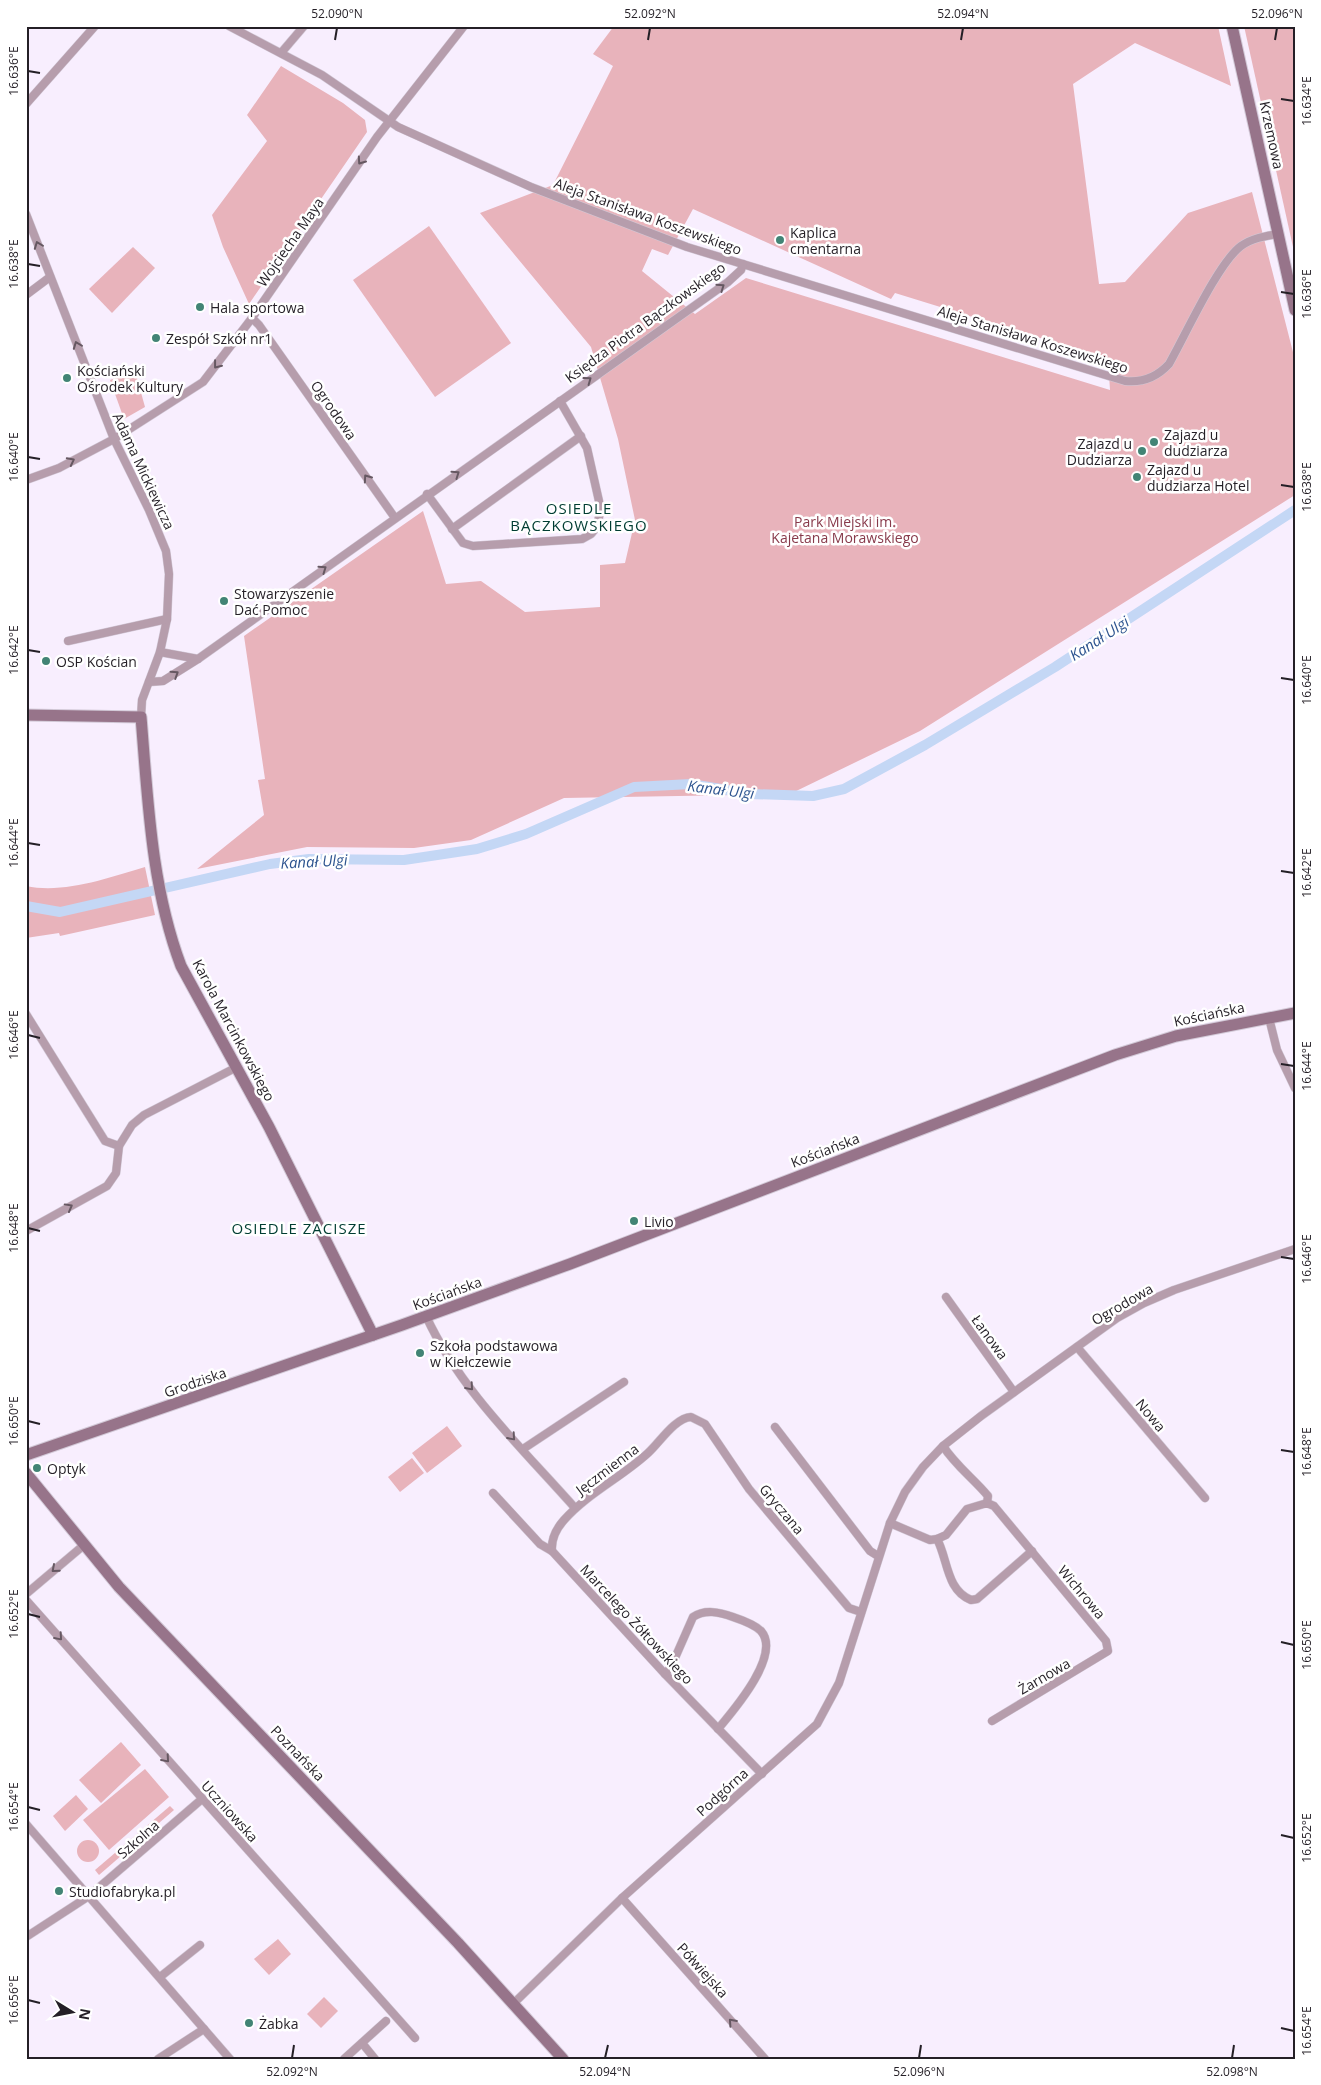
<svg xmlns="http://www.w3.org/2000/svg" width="1321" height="2085" viewBox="0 0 1321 2085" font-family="'Open Sans',sans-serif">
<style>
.green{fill:#e8b3bb;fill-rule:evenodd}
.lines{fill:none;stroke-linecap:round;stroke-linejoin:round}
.canal{stroke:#c4d7f5;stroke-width:10}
.street-casing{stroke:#d2c9d7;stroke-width:9}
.secondary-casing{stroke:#d2c9d7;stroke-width:13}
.street{stroke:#b69dac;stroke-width:8}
.secondary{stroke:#97748a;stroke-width:11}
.oneway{stroke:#665862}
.ticks{fill:none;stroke:#241f26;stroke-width:2}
.poi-dot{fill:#428475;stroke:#fff;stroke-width:2}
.labels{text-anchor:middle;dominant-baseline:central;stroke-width:5;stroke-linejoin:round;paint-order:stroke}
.street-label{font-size:14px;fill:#241f26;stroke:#fff}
.poi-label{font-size:14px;fill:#241f26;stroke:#fff;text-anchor:start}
.park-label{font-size:14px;fill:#883a4b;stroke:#fff}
.neighbourhood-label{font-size:15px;letter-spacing:1px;fill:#003d32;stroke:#fff}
.water-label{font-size:15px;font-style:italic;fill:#2d548f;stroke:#fff}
.neatline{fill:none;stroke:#241f26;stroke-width:2}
.ticks-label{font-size:12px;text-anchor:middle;fill:#241f26}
</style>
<rect width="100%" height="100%" fill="#f8eefe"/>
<g class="green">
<path d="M614,26h604l13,60 -96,-43 -62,41 26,200 26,-2 63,-69 64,-21 43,168v135l-375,236 -130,63 -226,4 -93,42 -57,8 -107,-1 -110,22 67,-54 -6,-35 7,-1 -21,-143 179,-125 23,73 35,-3 44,31 75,-5v-42l25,-2 10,-43 -17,-81 -27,-92 -111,-134 73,-28 60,-119 -20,-12zM693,209l198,90 4,-6 213,66 2,31 -364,-112 -51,36 -53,-43 10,-22 16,6z"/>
<polygon points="1244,26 1295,26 1295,256"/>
<polygon points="281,66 343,103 365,120 367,132 249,304 223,247 212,215 267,141 247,115"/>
<polygon points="429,226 511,343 435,397 353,280"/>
<polygon points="133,247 155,268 112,313 89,289"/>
<polygon points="135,371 145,407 124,419 110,380"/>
<path d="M145,867l10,48 -95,21 -1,-3 -33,5v-52c38,8 82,-8 119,-19z"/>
<polygon points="447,1426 462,1446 427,1473 412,1453"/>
<polygon points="412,1458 424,1473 400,1492 388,1477"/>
<polygon points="121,1742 141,1765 101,1803 79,1780"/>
<polygon points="145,1769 169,1797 109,1850 83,1820"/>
<polygon points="76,1795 88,1809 65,1831 53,1816"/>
<polygon points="170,1806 174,1810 99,1875 95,1870"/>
<circle cx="88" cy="1851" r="11"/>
<polygon points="278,1939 291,1954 269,1975 254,1959"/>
<polygon points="324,1997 338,2011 321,2028 307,2014"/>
</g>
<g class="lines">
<polyline class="canal" points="26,906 60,912 270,864 309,859 404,860 477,849 526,834 634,787 691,784 751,794 813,796 844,789 925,745 1055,667 1295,510"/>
<defs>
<g id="street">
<path d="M229,26l93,49 76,52 133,60 156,60 438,134c18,2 32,-4 44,-17 16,-28 49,-101 72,-118 11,-8 25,-10 37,-12"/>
<polyline points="281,53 304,26"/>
<polyline points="26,104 95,26"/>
<polyline points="26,214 114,439 149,510 166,551 169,574 167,619 160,652 142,700 141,717"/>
<polyline points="26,295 50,277"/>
<polyline points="252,318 259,325 395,518"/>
<polyline points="26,480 59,468 114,439 203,382 252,318 377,137 464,26"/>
<polyline points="427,494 463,543 473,546 582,539 591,534 596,528 601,510 587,448 560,401"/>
<polyline points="452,529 581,436"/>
<polyline points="68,641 167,619"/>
<polyline points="160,652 198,659"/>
<polyline points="149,682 163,681 198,659 728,282 741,270 743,264"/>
<polyline points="26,1014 105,1141 119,1146"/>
<polyline points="1269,1018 1277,1050 1295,1088"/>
<polyline points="26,1231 107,1186 116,1173 119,1146 132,1125 144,1115 237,1067"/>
<polyline points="946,1297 1014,1392"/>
<path d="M426,1316c34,74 96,132 149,192"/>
<polyline points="1077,1347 1205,1498"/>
<polyline points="775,1427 870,1551 878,1556"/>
<path d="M943,1446c13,20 30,32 45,50l-1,7"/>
<polyline points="523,1449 624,1382"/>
<polyline points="493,1493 540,1544 552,1551 665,1674 762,1774"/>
<polyline points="890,1523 930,1540 937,1539 946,1535 967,1509 987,1503 994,1506 1106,1641 1108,1651 992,1721"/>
<path d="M937,1539c11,20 9,51 34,61l6,-1 55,-48"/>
<path d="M552,1551c-1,-12 4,-22 12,-31 24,-27 58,-43 84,-67 12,-11 27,-35 43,-36l14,7 44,65 100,119 12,4"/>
<polyline points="26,1594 84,1545"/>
<polyline points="26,1600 415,2038"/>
<path d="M665,1674l6,-7 22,-50c12,-8 26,-5 40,0 9,3 21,7 28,14 21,24 -28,80 -43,98"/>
<polyline points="26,1824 230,2059"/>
<polyline points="622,1898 765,2059"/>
<polyline points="26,1937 89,1896 202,1799"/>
<polyline points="160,1977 200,1945"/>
<polyline points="514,2003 622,1898 817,1724 839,1683 890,1523 905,1492 923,1467 943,1446 981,1416 1117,1318 1144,1303 1174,1290 1295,1249"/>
<polyline points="362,2043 375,2059"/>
<polyline points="158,2059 204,2029"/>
<polyline points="344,2059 386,2021"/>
</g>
<g id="secondary">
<polyline points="1232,26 1295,310"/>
<path d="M26,715l115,2c7,84 10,169 40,249l88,161 104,208"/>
<polyline points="26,1455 402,1325 570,1264 1115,1055 1176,1036 1295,1013"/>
<polyline points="26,1473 119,1587 458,1943 563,2059"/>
</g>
</defs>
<use href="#street" class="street-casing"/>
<use href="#secondary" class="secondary-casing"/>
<use href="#street" class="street"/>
<use href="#secondary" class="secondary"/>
</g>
<defs><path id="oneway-chevron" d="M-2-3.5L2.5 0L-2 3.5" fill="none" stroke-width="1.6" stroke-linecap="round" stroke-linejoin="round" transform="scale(1.25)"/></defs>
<g class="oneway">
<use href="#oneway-chevron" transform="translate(361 161) rotate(125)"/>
<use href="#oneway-chevron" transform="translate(38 245) rotate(-111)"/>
<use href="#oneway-chevron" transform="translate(721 287) rotate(-35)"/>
<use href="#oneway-chevron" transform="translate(77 345) rotate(-111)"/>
<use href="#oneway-chevron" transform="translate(217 365) rotate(128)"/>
<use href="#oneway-chevron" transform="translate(588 380) rotate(-36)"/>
<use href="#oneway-chevron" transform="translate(71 461) rotate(-27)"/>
<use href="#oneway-chevron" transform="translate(456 474) rotate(-35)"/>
<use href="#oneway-chevron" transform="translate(367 478) rotate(-125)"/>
<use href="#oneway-chevron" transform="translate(323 569) rotate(-35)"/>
<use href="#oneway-chevron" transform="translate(175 674) rotate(-33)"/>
<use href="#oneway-chevron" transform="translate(69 1207) rotate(-29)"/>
<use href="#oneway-chevron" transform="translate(470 1387) rotate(49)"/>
<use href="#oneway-chevron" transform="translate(512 1437) rotate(49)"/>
<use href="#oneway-chevron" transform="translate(55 1569) rotate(139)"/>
<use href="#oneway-chevron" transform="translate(59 1637) rotate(49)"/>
<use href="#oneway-chevron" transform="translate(166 1759) rotate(49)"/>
<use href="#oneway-chevron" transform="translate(732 2022) rotate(-132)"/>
</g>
<path class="ticks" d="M335,40l2,-12M648,40l2,-12M961,40l2,-12M1275,40l2,-12M28,71l12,2M1281,99l13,2M28,264l12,2M1281,292l13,2M28,457l12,2M1281,485l13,2M28,650l12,2M1281,678l13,2M28,843l12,2M1281,871l13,2M28,1035l12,3M1281,1064l13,2M28,1228l12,3M1281,1257l13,2M28,1421l12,3M1281,1450l13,2M28,1614l12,3M1281,1642l13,3M28,1807l12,3M1281,1835l13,3M28,2000l12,3M1281,2028l13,3M292,2058l2,-13M605,2058l3,-13M919,2058l2,-13M1232,2058l2,-13"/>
<g class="poi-dot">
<circle cx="780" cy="240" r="5"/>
<circle cx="200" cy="307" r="5"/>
<circle cx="156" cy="338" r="5"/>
<circle cx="67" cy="378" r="5"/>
<circle cx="1154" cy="442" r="5"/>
<circle cx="1142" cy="451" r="5"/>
<circle cx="1137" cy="477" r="5"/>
<circle cx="224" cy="601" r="5"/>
<circle cx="46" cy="661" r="5"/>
<circle cx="634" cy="1221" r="5"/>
<circle cx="420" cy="1353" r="5"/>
<circle cx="37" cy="1468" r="5"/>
<circle cx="59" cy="1891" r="5"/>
<circle cx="249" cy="2023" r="5"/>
</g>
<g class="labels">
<g class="street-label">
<text transform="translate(1272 135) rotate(78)">Krzemowa</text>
<text transform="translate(648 216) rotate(20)">Aleja Stanisława Koszewskiego</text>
<text transform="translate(290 242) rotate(-55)">Wojciecha Maya</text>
<text transform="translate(645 322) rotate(-36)">Księdza Piotra Bączkowskiego</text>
<text transform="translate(1033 339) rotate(17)">Aleja Stanisława Koszewskiego</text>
<text transform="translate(334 410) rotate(55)">Ogrodowa</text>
<text transform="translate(144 471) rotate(65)">Adama Mickiewicza</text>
<text transform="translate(1209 1014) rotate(-12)">Kościańska</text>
<text transform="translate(234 1030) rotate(62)">Karola Marcinkowskiego</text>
<text transform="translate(825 1150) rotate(-21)">Kościańska</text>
<text transform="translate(447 1293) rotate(-20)">Kościańska</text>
<text transform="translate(1122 1304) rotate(-30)">Ogrodowa</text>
<text transform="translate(990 1337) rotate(54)">Łanowa</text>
<text transform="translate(195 1382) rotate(-19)">Grodziska</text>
<text transform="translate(1151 1415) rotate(50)">Nowa</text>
<text transform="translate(607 1469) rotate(-37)">Jęczmienna</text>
<text transform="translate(782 1509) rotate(50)">Gryczana</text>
<text transform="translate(1082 1592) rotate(50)">Wichrowa</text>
<text transform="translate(637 1624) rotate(47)">Marcelego Żółtowskiego</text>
<text transform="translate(1044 1676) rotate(-30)">Żarnowa</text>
<text transform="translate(298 1753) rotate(46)">Poznańska</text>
<text transform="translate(722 1792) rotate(-42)">Podgórna</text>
<text transform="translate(230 1811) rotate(48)">Uczniowska</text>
<text transform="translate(138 1839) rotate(-41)">Szkolna</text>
<text transform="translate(703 1970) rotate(48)">Półwiejska</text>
</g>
<g class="poi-label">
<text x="790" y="232">Kaplica<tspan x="790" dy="16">cmentarna</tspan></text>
<text x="210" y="307">Hala sportowa</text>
<text x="166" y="338">Zespół Szkół nr1</text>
<text x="77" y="370">Kościański<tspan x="77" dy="16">Ośrodek Kultury</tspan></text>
<text x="1164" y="434">Zajazd u<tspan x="1164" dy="16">dudziarza</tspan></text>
<text x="1132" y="443" text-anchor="end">Zajazd u<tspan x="1132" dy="16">Dudziarza</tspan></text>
<text x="1147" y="469">Zajazd u<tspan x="1147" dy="16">dudziarza Hotel</tspan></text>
<text x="234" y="593">Stowarzyszenie<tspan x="234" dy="16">Dać Pomoc</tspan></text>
<text x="56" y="661">OSP Kościan</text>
<text x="644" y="1221">Livio</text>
<text x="430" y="1345">Szkoła podstawowa<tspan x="430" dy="16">w Kiełczewie</tspan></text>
<text x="47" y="1468">Optyk</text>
<text x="69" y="1891">Studiofabryka.pl</text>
<text x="259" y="2023">Żabka</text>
</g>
<g class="park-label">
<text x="845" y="521">Park Miejski im.<tspan x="845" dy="16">Kajetana Morawskiego</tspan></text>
</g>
<g class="neighbourhood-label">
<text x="579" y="508">OSIEDLE<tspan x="579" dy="17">BĄCZKOWSKIEGO</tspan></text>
<text x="299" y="1228">OSIEDLE ZACISZE</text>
</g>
<g class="water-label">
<text transform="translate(1099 638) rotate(-33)">Kanał Ulgi</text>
<text transform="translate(721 789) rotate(7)">Kanał Ulgi</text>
<text transform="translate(314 861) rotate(-3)">Kanał Ulgi</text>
</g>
</g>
<rect width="1321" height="2085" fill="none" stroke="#ffffff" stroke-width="55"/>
<g transform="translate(72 2012) rotate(100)" stroke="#ffffff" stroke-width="4" paint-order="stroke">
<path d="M0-4L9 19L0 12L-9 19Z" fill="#241f26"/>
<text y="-8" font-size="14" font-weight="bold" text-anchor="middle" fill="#241f26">N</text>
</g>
<rect x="28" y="28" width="1266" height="2030" class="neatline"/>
<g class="ticks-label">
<text x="337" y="18">52.090°N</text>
<text x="650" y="18">52.092°N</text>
<text x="963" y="18">52.094°N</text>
<text x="1277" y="18">52.096°N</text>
<text transform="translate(14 71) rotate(-90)" y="4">16.636°E</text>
<text transform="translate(1307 101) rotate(-90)" y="4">16.634°E</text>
<text transform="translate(14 264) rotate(-90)" y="4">16.638°E</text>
<text transform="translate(1307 294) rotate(-90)" y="4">16.636°E</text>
<text transform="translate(14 457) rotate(-90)" y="4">16.640°E</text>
<text transform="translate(1307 487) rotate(-90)" y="4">16.638°E</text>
<text transform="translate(14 650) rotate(-90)" y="4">16.642°E</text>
<text transform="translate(1307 680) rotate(-90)" y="4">16.640°E</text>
<text transform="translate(14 843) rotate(-90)" y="4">16.644°E</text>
<text transform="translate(1307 873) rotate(-90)" y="4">16.642°E</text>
<text transform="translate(14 1035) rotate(-90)" y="4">16.646°E</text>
<text transform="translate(1307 1066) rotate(-90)" y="4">16.644°E</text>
<text transform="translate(14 1228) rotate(-90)" y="4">16.648°E</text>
<text transform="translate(1307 1259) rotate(-90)" y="4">16.646°E</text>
<text transform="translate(14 1421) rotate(-90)" y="4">16.650°E</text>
<text transform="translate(1307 1452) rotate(-90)" y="4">16.648°E</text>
<text transform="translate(14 1614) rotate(-90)" y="4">16.652°E</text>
<text transform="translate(1307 1645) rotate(-90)" y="4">16.650°E</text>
<text transform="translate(14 1807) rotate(-90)" y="4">16.654°E</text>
<text transform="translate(1307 1838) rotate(-90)" y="4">16.652°E</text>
<text transform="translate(14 2000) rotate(-90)" y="4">16.656°E</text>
<text transform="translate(1307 2031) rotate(-90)" y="4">16.654°E</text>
<text x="292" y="2076">52.092°N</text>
<text x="605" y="2076">52.094°N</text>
<text x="919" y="2076">52.096°N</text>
<text x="1232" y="2076">52.098°N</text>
</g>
</svg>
